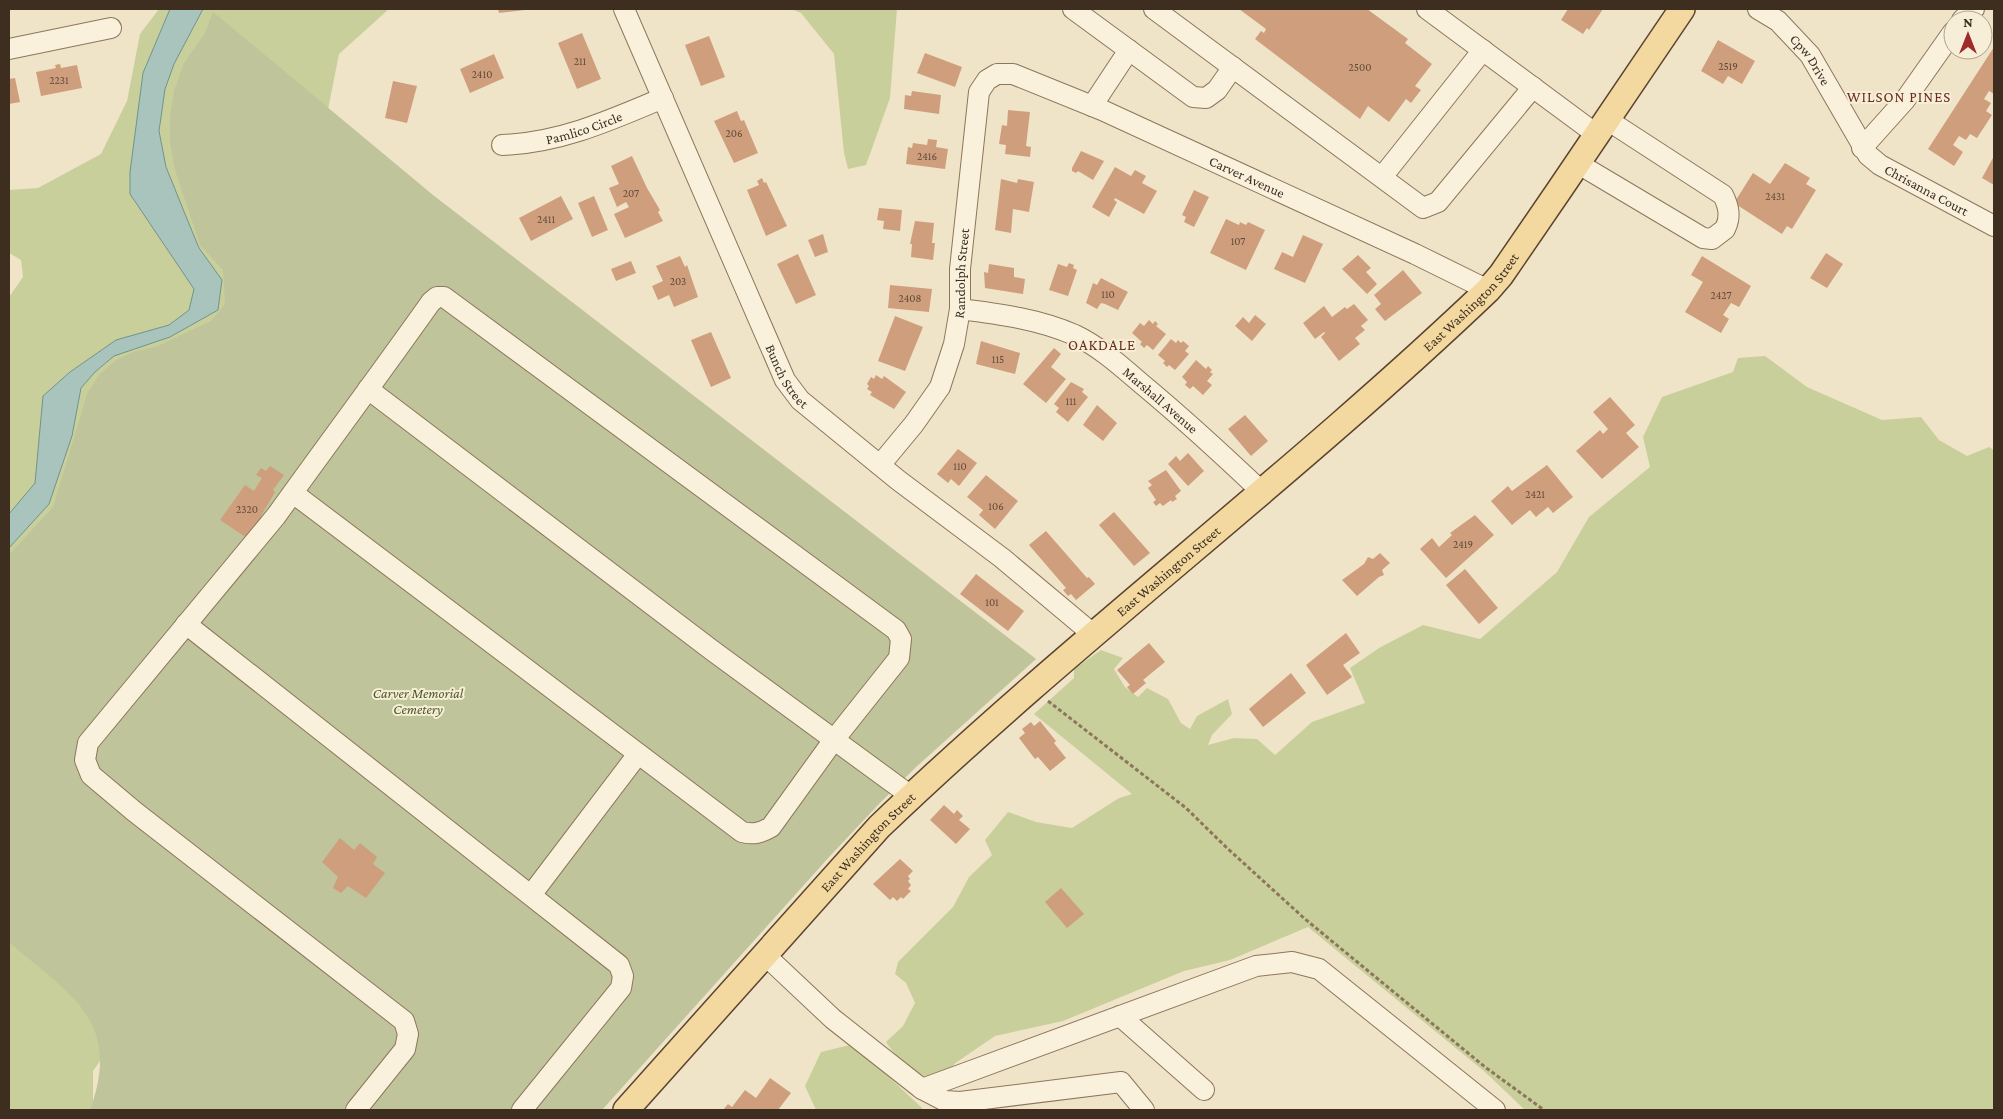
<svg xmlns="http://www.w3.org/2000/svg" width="2003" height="1119" viewBox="0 0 2003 1119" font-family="'Crimson Pro',serif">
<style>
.green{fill:#c9cf9b}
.cemetery{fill:#bfc49a}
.water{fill:#a9c4bc;stroke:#6f938a}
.building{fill:#cf9f7d}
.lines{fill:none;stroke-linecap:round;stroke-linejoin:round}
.minor-casing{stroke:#8d765c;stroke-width:22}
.major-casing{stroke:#5b4430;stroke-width:28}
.path{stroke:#8d765c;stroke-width:3;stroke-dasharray:4 2.5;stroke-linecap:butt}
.minor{stroke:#faf1dc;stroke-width:20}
.major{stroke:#f3d9a0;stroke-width:25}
.labels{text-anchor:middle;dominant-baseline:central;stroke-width:4;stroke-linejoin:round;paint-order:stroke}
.number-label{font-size:11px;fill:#624a37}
.street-label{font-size:14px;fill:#3d2e20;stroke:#f7eed8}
.park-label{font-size:14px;font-style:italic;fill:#4d5a26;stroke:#f7eed8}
.neighbourhood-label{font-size:15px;letter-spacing:1px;fill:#6b2e1e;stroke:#f7eed8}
</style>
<rect width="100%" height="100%" fill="#f0e4c8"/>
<g class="green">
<polygon points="159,9 170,9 143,73 130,172 130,193 194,289 189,310 169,325 116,340 70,372 43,396 35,483 9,514 9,297 23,277 21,260 9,253 9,190 38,188 101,154 127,101 140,34"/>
<polygon points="203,9 389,9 339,54 315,175 291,257 9,604 9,548 49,504 72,436 81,388 95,372 114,356 170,337 218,310 222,280 199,248 185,214 166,167 159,131 165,89 174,64"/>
<polygon points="791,9 897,9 890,98 866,165 848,169 844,153 834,54 801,13"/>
<path d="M1765,356l42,31 75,33 39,-3 18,23 28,16 22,-9 5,3v660h-469l-40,-38 -177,-145 -78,33 -46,11 -121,50 -68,15 -41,28 -6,23c-24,-10 -48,-23 -62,-45l17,-16 12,-23 -9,-20 -11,-9 3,-12 55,-55 16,-30 23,-22 -7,-15 23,-28 28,10 36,6 47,-30 13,-4 -98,-80 40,-36v-9l27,-19 22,8 -9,11 11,18 13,10 9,-9 21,11 13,24 9,6 7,-13 31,-17 4,15 -20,21 -4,10 26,-7 23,1 18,16 37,-33 53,-19 -15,-35 29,-20 44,-23 57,14 77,-67 32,-55 61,-50 -7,-30 19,-40 71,-25 5,-14z"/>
<polygon points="9,936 122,1030 93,1071 93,1110 9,1110"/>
<polygon points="854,1044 922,1108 922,1110 816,1110 805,1086 821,1052"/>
</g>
<path class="cemetery" d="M213,12l220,183 603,464 -121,109 -37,37 -48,51 -228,254h-512c33,-90 -21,-116 -81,-168v-387l44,-48 34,-113 12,-19 17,-15 17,-8 25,-6 53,-25 14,-17 -2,-34 -23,-25 -25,-75 -5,-27v-27l4,-25 10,-28 21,-30z"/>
<polygon class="water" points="170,9 203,9 174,64 165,89 159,131 166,167 185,214 199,248 222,280 218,310 170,337 114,356 95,372 81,388 72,436 49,504 9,548 9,514 35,483 43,396 70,372 116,340 169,325 189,310 194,289 130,194 130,172 143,73"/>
<g class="building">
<polygon points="498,9 525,9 525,10 499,13"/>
<polygon points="1239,9 1367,9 1408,39 1405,43 1432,64 1415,86 1421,90 1411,103 1406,99 1389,122 1368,106 1360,119 1255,39 1261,31 1264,33 1266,29"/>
<polygon points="1568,9 1603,9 1589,30 1587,28 1583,34 1561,20"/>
<polygon points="582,33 601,79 577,89 558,43"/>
<polygon points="709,36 725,77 701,86 685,45"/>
<polygon points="1718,40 1755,61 1742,84 1728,76 1723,84 1701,71"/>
<polygon points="1994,47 1994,94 1989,91 1984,99 1991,103 1986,111 1992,115 1977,138 1970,134 1966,140 1959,136 1953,145 1963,152 1954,166 1928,149"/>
<polygon points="925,53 962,67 955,87 917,73"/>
<polygon points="494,54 504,78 470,93 460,69"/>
<polygon points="60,64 61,68 77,65 82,88 41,96 36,72 56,68 55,65"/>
<polygon points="15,78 20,102 9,104 9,79"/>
<polygon points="393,81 417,86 407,123 385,118"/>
<polygon points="912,91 941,95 939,114 904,109 905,95 911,96"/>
<polygon points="1008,110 1030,112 1026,146 1031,147 1030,157 1005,154 1006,145 999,144 1002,125 1007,126"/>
<polygon points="737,111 741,121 744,120 758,153 734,163 714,121"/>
<polygon points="928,139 937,140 936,147 948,149 945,169 906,164 908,147 912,148 913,143 927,145"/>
<polygon points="1081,151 1104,161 1093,180 1078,171 1076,173 1072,171 1072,168"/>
<polygon points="632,156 647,188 660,210 658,212 663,221 625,238 614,214 629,207 626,202 617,207 609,188 619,184 611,166"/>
<polygon points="1994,156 1994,185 1982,178"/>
<polygon points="1785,163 1810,178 1806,184 1816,190 1792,229 1787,226 1782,234 1734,203 1753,173 1770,184"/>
<polygon points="1115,167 1131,176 1135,170 1146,176 1142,183 1157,191 1144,214 1115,198 1114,200 1117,202 1109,217 1092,207"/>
<polygon points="762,178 764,183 766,182 787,226 766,236 747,190 759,185 757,181"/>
<polygon points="1001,179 1017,183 1018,179 1034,182 1029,212 1013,209 1011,233 995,230"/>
<polygon points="1194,190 1209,197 1194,227 1184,222 1186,217 1182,215"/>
<polygon points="561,196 573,219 531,241 519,218"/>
<polygon points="594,196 608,230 592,237 578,203"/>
<polygon points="879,208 902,210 900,231 883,229 884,221 877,220"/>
<polygon points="1226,219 1239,225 1240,222 1246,225 1248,222 1265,230 1246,270 1210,253"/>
<polygon points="915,221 934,223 932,243 935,243 933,260 911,257 912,244 910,244"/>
<polygon points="823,234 828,252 815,257 808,240"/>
<polygon points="1303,235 1323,244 1305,283 1274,269 1282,252 1293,257"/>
<polygon points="1826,253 1843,264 1827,288 1810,278"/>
<polygon points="798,254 816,295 796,304 777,264"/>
<polygon points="1358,255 1371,268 1366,272 1377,284 1367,294 1342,269"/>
<polygon points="680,256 685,267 687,265 698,297 674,307 669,295 658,300 652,286 663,281 656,266"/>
<polygon points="1702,256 1751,286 1739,307 1731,303 1723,315 1729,319 1721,333 1685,312 1703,282 1691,275"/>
<polygon points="631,261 636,273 616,281 611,269"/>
<polygon points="1069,263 1074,265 1073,268 1077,270 1068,296 1049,290 1058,264 1067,267"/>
<polygon points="989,264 1014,268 1014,277 1025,279 1023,294 985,288 984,272 988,273"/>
<polygon points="1403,270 1422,293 1385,321 1375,309 1381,304 1374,295"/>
<polygon points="1101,278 1128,292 1118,310 1105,304 1101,303 1097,309 1086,303 1093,283 1097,285"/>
<polygon points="890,285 932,289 929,312 888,308"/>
<polygon points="1354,304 1368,320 1361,326 1365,330 1355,338 1360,344 1339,361 1321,337 1325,333 1324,332 1315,339 1303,323 1324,306 1332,317 1345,307 1347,309"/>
<polygon points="1255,315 1266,324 1252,341 1235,326 1243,317 1249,323"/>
<polygon points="895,316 923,327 905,371 878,361"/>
<polygon points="1149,320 1153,324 1155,321 1158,324 1156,326 1166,334 1153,350 1147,345 1144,348 1140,344 1142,342 1132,333 1140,323 1144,326"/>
<polygon points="711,332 731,378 711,387 691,340"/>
<polygon points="1171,339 1176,343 1178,340 1181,343 1183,341 1189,346 1185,351 1189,354 1175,370 1169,365 1167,367 1163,363 1165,361 1158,355"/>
<polygon points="981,341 1020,353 1015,374 976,364"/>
<polygon points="1054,348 1061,354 1051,367 1066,379 1046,403 1023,384"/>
<polygon points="1196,360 1206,369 1208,366 1212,370 1210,372 1213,374 1207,381 1212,385 1203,395 1193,386 1190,389 1185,385 1187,382 1182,377"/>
<polygon points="876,375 882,379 884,376 906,392 894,409 870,395 872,392 867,389 869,386 867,384 871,377 874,379"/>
<polygon points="1071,382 1084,389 1082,392 1088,397 1068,422 1056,412 1059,408 1054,404"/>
<polygon points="1610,397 1635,425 1626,433 1639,447 1602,479 1576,451 1600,430 1603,434 1608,429 1593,412"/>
<polygon points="1097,405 1117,423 1103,441 1083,425"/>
<polygon points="1245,415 1268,441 1251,456 1228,429"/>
<polygon points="958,449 977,463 959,486 951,479 948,483 937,474"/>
<polygon points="1188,453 1204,471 1188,486 1168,464 1176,456 1180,461"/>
<polygon points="1547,465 1573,497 1553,513 1548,507 1536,517 1530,510 1512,525 1491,501 1508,486 1512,491"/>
<polygon points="270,466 284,475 273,490 275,492 261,516 266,519 250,540 220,520 245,485 254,491 262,478 256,475 261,468 266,471"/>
<polygon points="1166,470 1181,491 1175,496 1177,499 1172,502 1171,500 1163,506 1160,503 1156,506 1153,502 1156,500 1148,488 1152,485 1148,481"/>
<polygon points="986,475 1018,501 995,529 979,515 983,510 967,497"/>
<polygon points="1114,512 1150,553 1134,566 1099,525"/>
<polygon points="1475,515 1494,535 1446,578 1420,549 1432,538 1439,547 1452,535 1450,533"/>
<polygon points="1046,531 1087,578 1089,577 1095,584 1076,600 1071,594 1068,596 1063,590 1066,588 1029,545"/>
<polygon points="1380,553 1390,563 1382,570 1384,575 1379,577 1357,596 1342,580 1364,564 1368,557 1373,559"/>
<polygon points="1465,569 1498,608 1479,624 1446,585"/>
<polygon points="976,574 1024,611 1008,631 960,594"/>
<polygon points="1346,633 1360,653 1343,665 1352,677 1327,695 1306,665"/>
<polygon points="1149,643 1165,662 1143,680 1146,683 1133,694 1127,687 1130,685 1117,670"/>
<polygon points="1291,673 1306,693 1263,727 1249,709"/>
<polygon points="1040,721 1056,741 1054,743 1066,758 1050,771 1038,757 1035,759 1019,738 1025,733 1022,729 1031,722 1034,726"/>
<polygon points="944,805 954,814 957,810 963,816 959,820 970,829 956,844 930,820"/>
<polygon points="340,838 354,850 360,843 377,857 373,864 385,873 366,898 348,886 341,893 333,888 338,877 322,862"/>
<polygon points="900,859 913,871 908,876 910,879 908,881 911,885 908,889 911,891 903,899 901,897 897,901 893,897 890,900 873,884"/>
<polygon points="1061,888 1084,914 1067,928 1045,902"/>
<polygon points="770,1078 791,1093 778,1110 723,1110 728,1104 732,1107 745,1090 756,1098"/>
</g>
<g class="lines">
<defs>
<g id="minor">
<path id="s1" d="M624,9l161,371 15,20 98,80 104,78 92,77"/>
<polyline points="1073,9 1193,97 1206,98 1217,90 1233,67"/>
<polyline points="1154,9 1423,208 1438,202 1533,87"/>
<polyline points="1427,9 1596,134"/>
<path id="s2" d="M1758,9l20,12 32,34 58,100 12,10 114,61"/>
<polyline points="1962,20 1974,9"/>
<polyline points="9,49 111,28"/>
<polyline points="1092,106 1129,50"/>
<path id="s3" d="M502,145c58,-2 109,-25 161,-47"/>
<polyline points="1862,148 1905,100 1953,32"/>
<path d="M1577,163l126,75 9,1 13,-10c6,-12 4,-22 -2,-34l-117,-76"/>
<polyline points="1382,177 1483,50"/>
<path id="s4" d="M960,309c40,5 78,10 115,26 25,12 47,32 68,50 41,34 80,70 119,107"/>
<polyline points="368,389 713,651 911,796"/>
<path id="s5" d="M880,465l34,-41 26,-37 14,-43 6,-35v-40l19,-177 8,-12 10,-6h16l89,36 313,144 73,36"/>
<path d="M293,493l449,339c11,3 19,1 29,-5l62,-86 66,-83 2,-19 -5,-9 -452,-333h-7l-6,5c-51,72 -104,143 -155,214l-188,227 -3,17 6,15 44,37 269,209 4,13 -3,15 -49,61"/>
<polyline points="186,624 619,965 623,976 621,988 522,1110"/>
<polyline points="531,895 638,754"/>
<polyline points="766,956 833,1019 922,1089 945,1101 960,1102 1121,1082 1144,1110"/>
<polyline points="1120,1016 1204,1090"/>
<polyline points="922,1089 1256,966 1292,962 1319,969 1495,1110"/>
</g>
<g id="major">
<path id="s6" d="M626,1110l253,-283c195,-187 413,-350 609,-537l13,-15 59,-86 122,-180"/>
</g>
</defs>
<use href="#minor" class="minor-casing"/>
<use href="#major" class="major-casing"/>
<polyline class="path" points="1048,701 1186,808 1227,848 1305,919 1485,1067 1544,1110"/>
<use href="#minor" class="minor"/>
<use href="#major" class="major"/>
</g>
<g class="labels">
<g class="number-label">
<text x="580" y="61">211</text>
<text x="1728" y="66">2519</text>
<text x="1360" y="67">2500</text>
<text x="482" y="74">2410</text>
<text x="59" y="80">2231</text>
<text x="734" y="133">206</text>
<text x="927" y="156">2416</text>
<text x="631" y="193">207</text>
<text x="1775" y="196">2431</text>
<text x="546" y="219">2411</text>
<text x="1238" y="241">107</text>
<text x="678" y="281">203</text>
<text x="1108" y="294">110</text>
<text x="1721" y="295">2427</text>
<text x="910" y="298">2408</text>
<text x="998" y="359">115</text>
<text x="1071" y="401">111</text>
<text x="960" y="466">110</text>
<text x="1535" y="494">2421</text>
<text x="996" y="506">106</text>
<text x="247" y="509">2320</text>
<text x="1463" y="544">2419</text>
<text x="992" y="602">101</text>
</g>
<g class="street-label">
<text stroke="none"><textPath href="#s2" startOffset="74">Cpw Drive</textPath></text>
<text stroke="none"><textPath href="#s3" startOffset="84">Pamlico Circle</textPath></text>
<text stroke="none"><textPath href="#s5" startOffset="695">Carver Avenue</textPath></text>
<text stroke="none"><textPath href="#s2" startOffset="254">Chrisanna Court</textPath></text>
<text stroke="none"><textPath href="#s5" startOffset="215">Randolph Street</textPath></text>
<text stroke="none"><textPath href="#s6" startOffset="1171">East Washington Street</textPath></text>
<text stroke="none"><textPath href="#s1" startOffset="402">Bunch Street</textPath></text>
<text stroke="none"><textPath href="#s4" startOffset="226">Marshall Avenue</textPath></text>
<text stroke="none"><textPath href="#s6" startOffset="766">East Washington Street</textPath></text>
<text stroke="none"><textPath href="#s6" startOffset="361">East Washington Street</textPath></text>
</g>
<g class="park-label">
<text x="418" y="693">Carver Memorial<tspan x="418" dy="16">Cemetery</tspan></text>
</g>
<g class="neighbourhood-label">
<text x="1899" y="97">WILSON PINES</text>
<text x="1102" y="345">OAKDALE</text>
</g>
</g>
<rect width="2003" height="1119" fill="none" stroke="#3d2e20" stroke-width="20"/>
<g transform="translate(1968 35)"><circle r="24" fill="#f7eed8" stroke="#ada18e"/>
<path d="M0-4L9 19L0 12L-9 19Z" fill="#9e2a2b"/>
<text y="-8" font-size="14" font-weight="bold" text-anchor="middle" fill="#3d2e20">N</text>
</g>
</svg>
